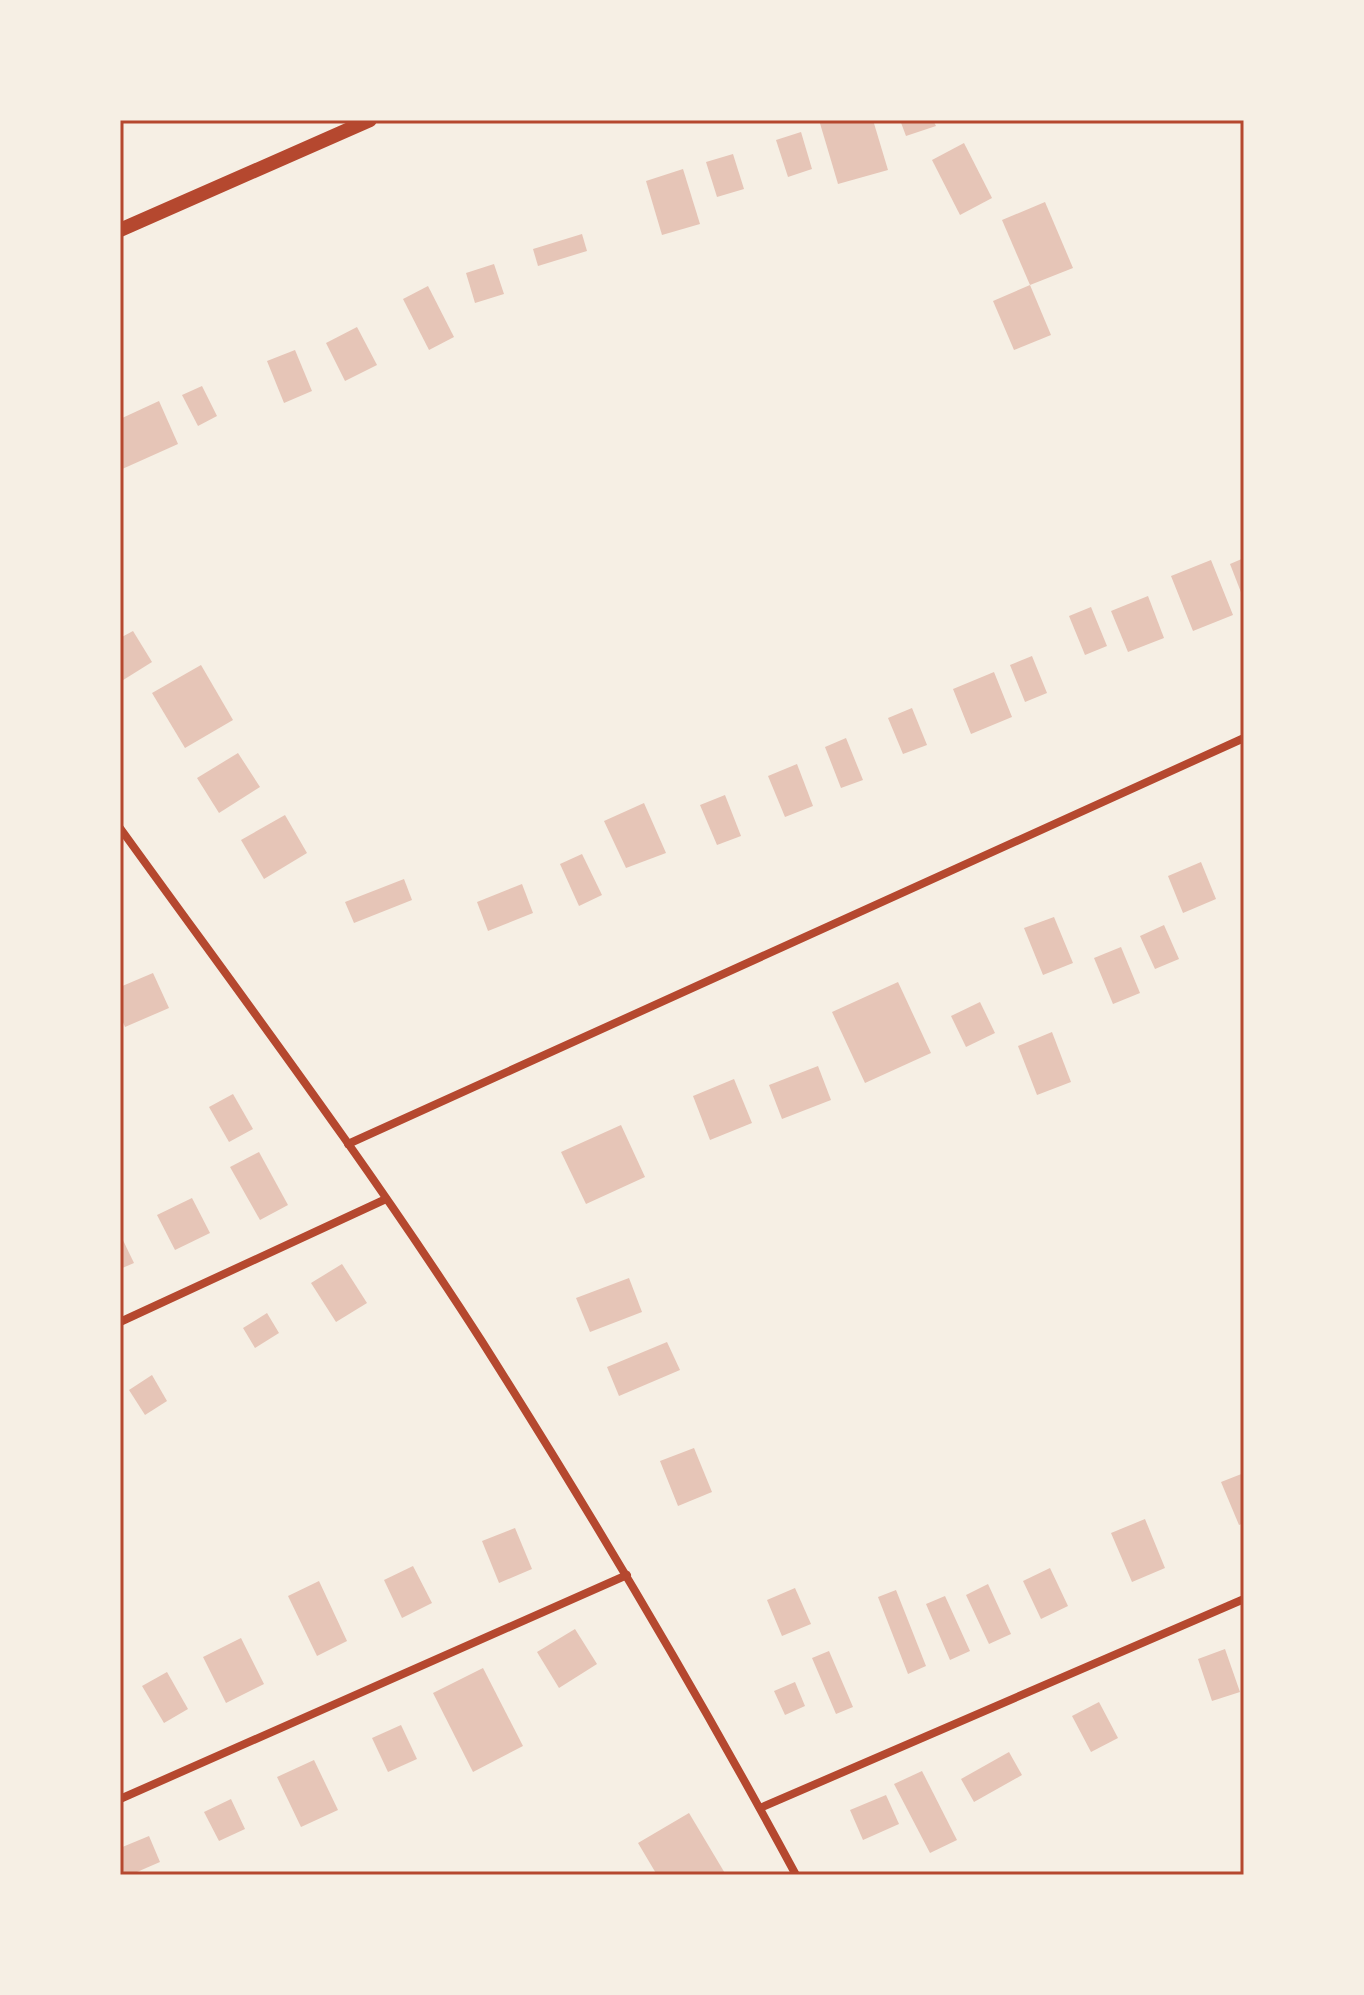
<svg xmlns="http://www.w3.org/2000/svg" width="1364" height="1995" viewBox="0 0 1364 1995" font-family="Ubuntu,sans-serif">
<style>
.building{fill:#e6c5b7}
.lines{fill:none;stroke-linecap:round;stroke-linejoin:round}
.minor{stroke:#b5482f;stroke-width:8}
.tertiary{stroke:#b5482f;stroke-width:14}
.neatline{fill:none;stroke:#b5482f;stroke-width:3}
</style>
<rect width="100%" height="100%" fill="#f6efe4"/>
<g class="building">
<polygon points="819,120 873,120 888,170 838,184"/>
<polygon points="900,120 933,120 936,126 906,136"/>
<polygon points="801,132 812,169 788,177 776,140"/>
<polygon points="964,143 992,198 960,215 932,160"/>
<polygon points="733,154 744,189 717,197 706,162"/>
<polygon points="683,169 700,224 662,235 646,181"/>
<polygon points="1045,202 1073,268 1030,285 1002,220"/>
<polygon points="582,234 587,251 538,266 533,249"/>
<polygon points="494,264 504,294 475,303 466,273"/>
<polygon points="1030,285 1051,335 1014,350 993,301"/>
<polygon points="428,286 454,337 429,350 403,299"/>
<polygon points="357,327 377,365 345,381 326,343"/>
<polygon points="295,350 312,391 284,403 267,361"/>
<polygon points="202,386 217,416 198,426 182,395"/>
<polygon points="159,401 178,444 120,470 120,419"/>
<polygon points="1244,558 1244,600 1230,564"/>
<polygon points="1211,560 1233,615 1193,631 1171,576"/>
<polygon points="1148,596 1164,638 1128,652 1111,611"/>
<polygon points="1091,607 1107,646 1085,655 1069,616"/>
<polygon points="133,631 152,662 120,682 120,638"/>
<polygon points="1032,656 1047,693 1025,702 1010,665"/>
<polygon points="201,665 233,720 185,748 152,693"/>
<polygon points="994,672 1012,717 971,734 953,689"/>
<polygon points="912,708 927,745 903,754 888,718"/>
<polygon points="846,738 863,780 841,788 825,747"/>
<polygon points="238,753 260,787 219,813 197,778"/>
<polygon points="797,764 813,806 785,817 768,776"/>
<polygon points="725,795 741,836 717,845 700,805"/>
<polygon points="644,803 666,853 626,868 604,821"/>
<polygon points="285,815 307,853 264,879 241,840"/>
<polygon points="582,854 602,895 579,906 560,864"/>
<polygon points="1201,862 1216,899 1183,913 1168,876"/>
<polygon points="404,879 412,900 354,923 345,902"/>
<polygon points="522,884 533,913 488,931 477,902"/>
<polygon points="1054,917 1073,963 1043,975 1024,928"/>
<polygon points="1164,925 1179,959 1155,969 1140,936"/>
<polygon points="1121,947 1140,993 1113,1004 1094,958"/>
<polygon points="153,973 169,1008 125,1027 120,1015 120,987"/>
<polygon points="898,982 931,1053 865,1083 832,1012"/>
<polygon points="980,1002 995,1033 966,1047 951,1016"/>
<polygon points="1052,1032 1071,1082 1037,1095 1018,1046"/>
<polygon points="818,1066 831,1100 782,1119 769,1085"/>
<polygon points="734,1079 752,1123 710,1140 693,1096"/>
<polygon points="233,1094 253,1129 229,1142 209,1107"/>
<polygon points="621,1125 645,1177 586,1204 561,1152"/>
<polygon points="259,1152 288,1205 260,1220 230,1167"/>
<polygon points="192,1198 210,1233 175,1250 157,1215"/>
<polygon points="120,1234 134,1263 120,1269"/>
<polygon points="342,1264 367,1303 336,1322 311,1283"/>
<polygon points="629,1278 642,1312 590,1332 576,1298"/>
<polygon points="267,1313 279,1333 255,1348 243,1328"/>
<polygon points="667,1342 680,1370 619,1396 607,1367"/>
<polygon points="152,1375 167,1401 145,1415 129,1390"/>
<polygon points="694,1448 712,1492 678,1506 660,1461"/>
<polygon points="1244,1473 1244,1523 1239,1525 1221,1482"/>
<polygon points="1145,1519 1165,1568 1132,1582 1111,1533"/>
<polygon points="515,1528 532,1569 499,1583 482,1541"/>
<polygon points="413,1566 432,1603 402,1618 384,1580"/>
<polygon points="1050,1568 1068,1606 1041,1619 1023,1581"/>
<polygon points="319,1581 347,1641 317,1656 288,1596"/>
<polygon points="988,1584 1011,1634 989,1644 966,1595"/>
<polygon points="795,1588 811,1624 782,1636 767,1600"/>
<polygon points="896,1590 926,1666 908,1674 878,1597"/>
<polygon points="945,1596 970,1651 950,1660 926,1604"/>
<polygon points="575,1629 597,1664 559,1688 537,1652"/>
<polygon points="241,1638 264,1684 226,1703 203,1657"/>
<polygon points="1225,1649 1240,1692 1212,1701 1198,1659"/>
<polygon points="829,1651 853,1707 836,1714 812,1658"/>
<polygon points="483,1668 523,1746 473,1772 433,1693"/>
<polygon points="167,1672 188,1709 164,1723 142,1686"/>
<polygon points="795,1682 805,1706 785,1715 774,1691"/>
<polygon points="1099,1702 1118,1738 1091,1752 1072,1716"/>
<polygon points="401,1725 417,1759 388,1772 372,1738"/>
<polygon points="1009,1752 1022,1775 974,1802 961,1779"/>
<polygon points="314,1760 338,1810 301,1827 277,1777"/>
<polygon points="922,1771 957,1840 930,1853 894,1784"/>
<polygon points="886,1795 899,1824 863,1840 850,1810"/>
<polygon points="231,1799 245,1829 219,1841 204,1812"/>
<polygon points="689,1813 726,1875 657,1875 638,1843"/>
<polygon points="149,1836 160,1862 130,1875 125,1875 120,1864 120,1848"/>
</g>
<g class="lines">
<g class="minor">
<path d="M120,828c122,169 248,336 361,512 111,175 217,353 315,535"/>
<polyline points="348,1144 1244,738"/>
<polyline points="120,1322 386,1199"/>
<polyline points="120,1799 627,1575"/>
<polyline points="760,1808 1244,1599"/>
</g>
<polyline class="tertiary" points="120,230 370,120"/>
</g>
<rect width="1364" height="1995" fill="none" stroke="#f6efe4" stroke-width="244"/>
<rect x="122" y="122" width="1120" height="1751" class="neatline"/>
</svg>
